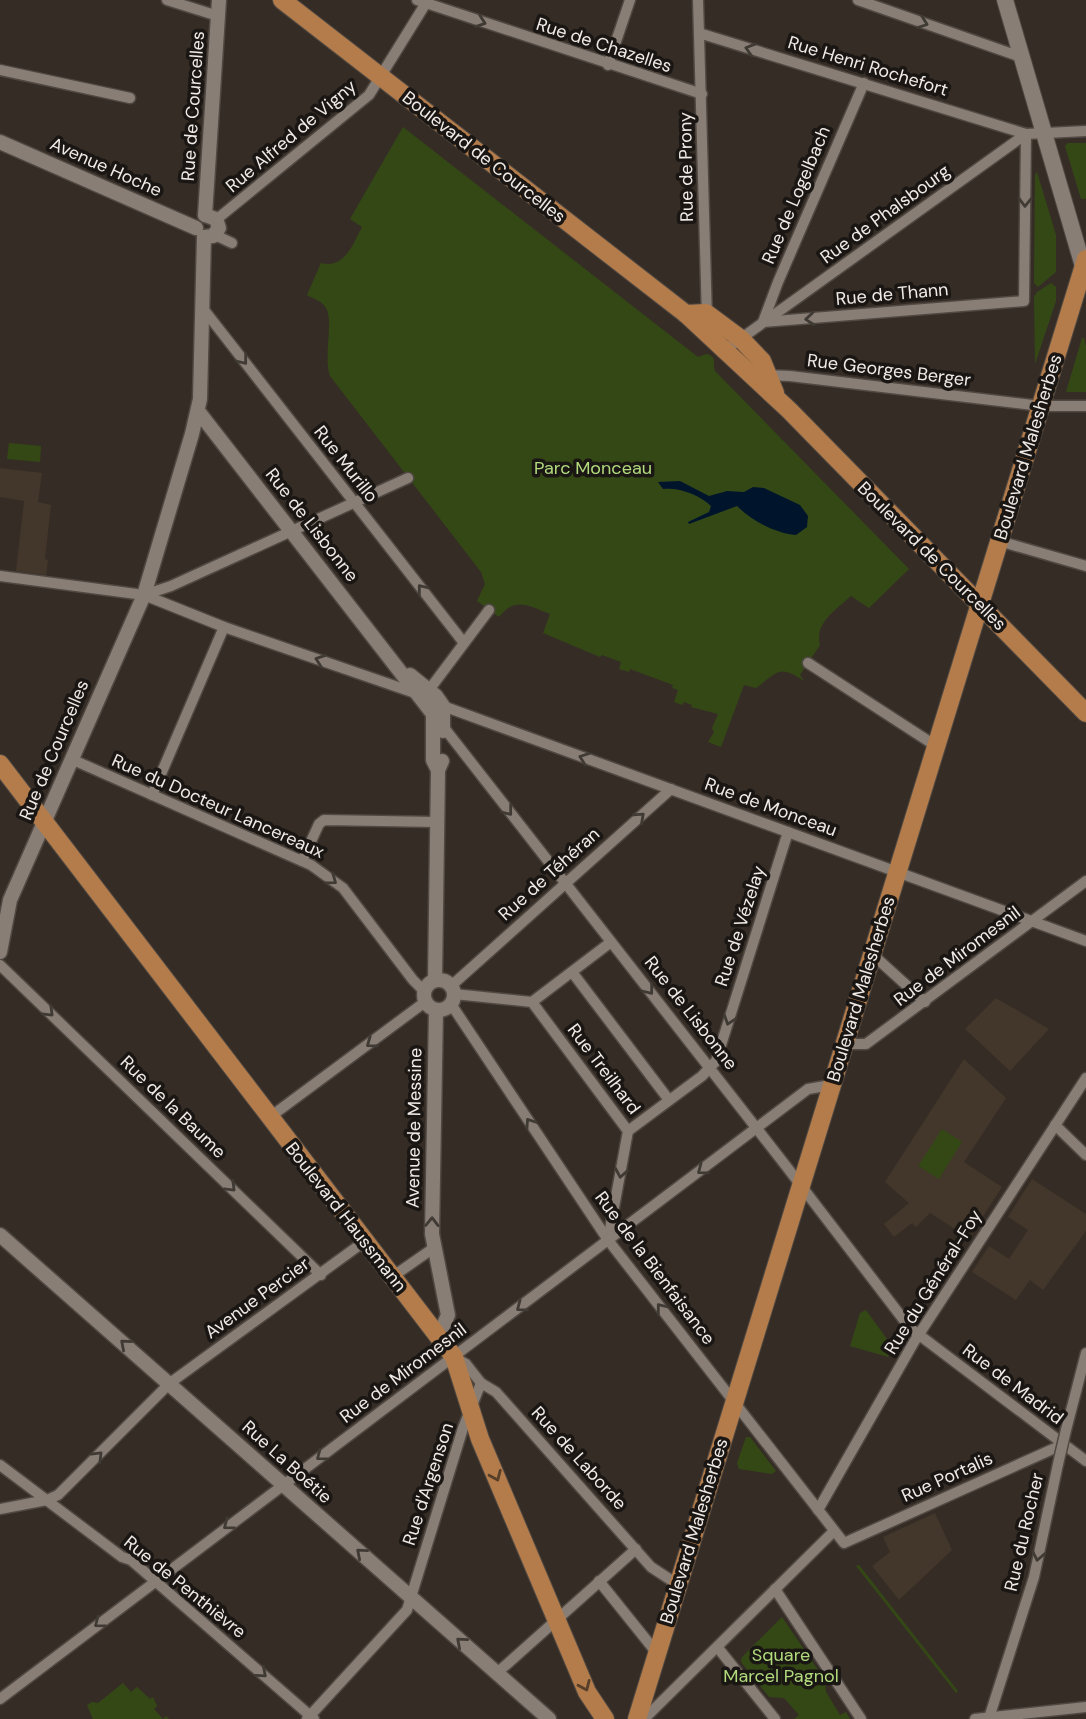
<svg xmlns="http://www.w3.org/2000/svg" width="1086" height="1719" viewBox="0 0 1086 1719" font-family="'DM Sans',sans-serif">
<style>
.built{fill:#43362a}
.green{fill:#344816}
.water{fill:#00152c}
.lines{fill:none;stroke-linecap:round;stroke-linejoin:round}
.minor-casing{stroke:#504842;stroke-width:13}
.tertiary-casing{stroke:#504842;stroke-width:17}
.secondary-casing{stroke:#504842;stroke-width:18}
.primary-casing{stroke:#504842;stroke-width:20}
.minor{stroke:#887e75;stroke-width:10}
.tertiary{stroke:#887e75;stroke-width:14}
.secondary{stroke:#887e75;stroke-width:16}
.primary{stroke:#b37c4a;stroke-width:18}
.minor-bridge-casing{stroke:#504842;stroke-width:13;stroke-linecap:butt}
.minor-bridge{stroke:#887e75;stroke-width:10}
.oneway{stroke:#403a35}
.oneway2{stroke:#573f29}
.labels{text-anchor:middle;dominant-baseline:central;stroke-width:7;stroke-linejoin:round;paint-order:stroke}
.street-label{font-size:18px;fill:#f0ebe6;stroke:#1a1613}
.park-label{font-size:18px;fill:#b2db7e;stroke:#1a1613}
</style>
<rect width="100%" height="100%" fill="#352d25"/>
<g class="built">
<polygon points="0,468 42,473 38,502 51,505 45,559 48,560 46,575 16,571 24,501 0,497"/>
<polygon points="996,998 1049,1029 1010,1071 965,1029"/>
<polygon points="964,1059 1006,1098 964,1162 1002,1187 969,1238 930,1213 916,1227 912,1223 894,1237 884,1224 909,1203 885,1182"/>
<polygon points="1032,1179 1086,1214 1086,1231 1043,1290 1030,1280 1016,1300 972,1272 989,1246 1009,1259 1028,1230 1008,1217"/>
<polygon points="935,1513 952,1550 899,1600 872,1566 890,1552 883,1537"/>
</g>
<g class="green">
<path d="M403,127l295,230 8,-3c12,2 6,10 9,17l194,198 -40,39 -18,-12c-15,14 -37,27 -31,49l-20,30 4,6c-25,-17 -26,-9 -48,7l-12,-3 -23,62 -13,-5 6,-10 -2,-4 6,-14 -27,-7 1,-2 -8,-3 -2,3 -8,-3 4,-12 -6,-2 1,-3 -43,-16 -1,3 -10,-3 2,-7 -19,-7 -2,2 -57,-24 7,-19c-21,-8 -35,-18 -51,3l-22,-16 8,-17 -4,-12 -151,-196c-7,-19 4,-55 -4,-68 -4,-7 -12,-9 -19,-13l14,-32c24,6 32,-19 41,-36l-12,-8z"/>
<polygon points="1068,143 1086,143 1086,199 1081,199 1065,146"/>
<polygon points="1037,172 1056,235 1056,272 1038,287 1034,283 1035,175"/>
<polygon points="1051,283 1056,287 1056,301 1035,364 1034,297 1037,292"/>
<polygon points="1082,338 1084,338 1086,346 1086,392 1066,392"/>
<polygon points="9,443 41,446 40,462 7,459"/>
<polygon points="942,1129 962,1142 939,1179 918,1166"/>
<polygon points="866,1310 887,1339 896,1342 888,1357 850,1346 860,1313"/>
<polygon points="746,1437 750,1437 776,1471 772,1474 739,1469 737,1463"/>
<polygon points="859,1565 958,1691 956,1693 856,1566"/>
<polygon points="782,1617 825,1680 826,1692 840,1715 846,1712 850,1719 794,1719 799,1715 784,1698 769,1697 741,1662 742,1657"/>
<polygon points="123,1683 131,1692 137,1687 150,1699 153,1697 157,1706 154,1709 163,1719 166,1716 169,1719 93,1719 87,1705 92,1702 98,1703"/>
</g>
<path class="water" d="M680,481l29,15 18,-5 17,1 9,-5 11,1 36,17 8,11 -1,11 -11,8c-22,-2 -45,-15 -59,-29l-48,18 -1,-2 21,-10 2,-6c-11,-11 -32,-19 -48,-17l-5,-7z"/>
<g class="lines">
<defs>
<g id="minor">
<polyline points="167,0 218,16"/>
<polyline points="417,0 702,94"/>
<polyline points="698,0 707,319"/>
<polyline points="858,0 1021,57"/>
<polyline points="699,33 1026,134 1086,131"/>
<polyline points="608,65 630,0"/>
<polyline points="0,70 130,98"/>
<polyline points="217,219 369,95 426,3"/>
<polyline points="215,235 232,243"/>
<polyline points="201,306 464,643"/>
<polyline points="763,322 1024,301 1026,134"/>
<polyline points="763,322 778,282 864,83"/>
<polyline points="725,350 1026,134"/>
<polyline points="765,375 790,376 1041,406 1086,406"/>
<polyline points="999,541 1086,566"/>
<polyline points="0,576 144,595 224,627 418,694 429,690 489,610"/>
<polyline points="144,595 171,586 408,478"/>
<polyline points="808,663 936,746"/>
<polyline points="443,706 1086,941"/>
<polyline points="442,725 786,1166 910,1328 1086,1461"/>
<polyline points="71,759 311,865 343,888 413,980 424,991"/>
<polyline points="152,795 224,627"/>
<polyline points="302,861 319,824 324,820 437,822"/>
<polyline points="872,954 925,1002"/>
<polyline points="0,965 321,1275"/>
<polyline points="572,972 669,1100"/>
<polyline points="451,986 671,789"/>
<polyline points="454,994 532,1002 628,1131 608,1240"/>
<polyline points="532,1002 611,942"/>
<polyline points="451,1004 608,1240 844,1543 1064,1444"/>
<polyline points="843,1044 866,1044 1086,881"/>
<polyline points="270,1117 425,1002"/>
<polyline points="1055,1125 1086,1155"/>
<polyline points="628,1131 702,1076 716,1061 788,832"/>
<polyline points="392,1277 435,1247"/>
<polyline points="455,1358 466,1364 481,1383 496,1392 651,1567 677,1584"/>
<polyline points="1066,1430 1086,1353"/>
<polyline points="0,1465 122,1557 131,1560 314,1719"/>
<polyline points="0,1509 47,1500 58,1495 170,1383 365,1241"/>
<polyline points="818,1510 914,1342 1086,1078"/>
<polyline points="599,1581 656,1652"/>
<polyline points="775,1589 861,1719"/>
<polyline points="718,1648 775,1719"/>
<polyline points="497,1673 636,1549"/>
<polyline points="0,1699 808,1089 831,1085"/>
<polyline points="989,1718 1034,1577 1058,1464"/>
<polyline points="307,1719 407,1610 463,1428 481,1383"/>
<polyline points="644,1719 834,1531"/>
<polyline points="975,1719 1086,1707"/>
</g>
<g id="tertiary">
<polyline points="0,142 196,228"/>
<polyline points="205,215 219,0"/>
<polyline points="204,237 213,236 219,228 216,219 205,215"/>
<polyline points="198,411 433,714 433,760 438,770"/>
<polyline points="410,675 436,696 443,706 443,731"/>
<polyline points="0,952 10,900 144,595 192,434 200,399 204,237"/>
<circle cx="439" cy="995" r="15"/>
<polyline points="435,980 438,770 442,761"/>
<polyline points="436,1010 432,1234 448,1315 439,1335"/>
<polyline points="0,1235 549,1719"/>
</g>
<polyline id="secondary" points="1005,0 1085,273"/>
<g id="primary">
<polyline points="282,0 686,314 789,410 1086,713"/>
<polyline points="686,314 706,313 741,339 762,361 775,393"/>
<polyline points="0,764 454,1357 480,1439 587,1692 605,1719"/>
<polyline points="637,1719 1086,259"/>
</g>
</defs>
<use href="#minor" class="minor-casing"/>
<use href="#tertiary" class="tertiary-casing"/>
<use href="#secondary" class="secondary-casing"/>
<use href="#primary" class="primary-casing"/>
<use href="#minor" class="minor"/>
<use href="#tertiary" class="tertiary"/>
<use href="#secondary" class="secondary"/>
<use href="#primary" class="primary"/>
<defs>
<polyline id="minor-bridge" points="1058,1464 1066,1430"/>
</defs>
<use href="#minor-bridge" class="minor-bridge-casing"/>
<use href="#minor-bridge" class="minor-bridge"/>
</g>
<defs><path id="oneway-chevron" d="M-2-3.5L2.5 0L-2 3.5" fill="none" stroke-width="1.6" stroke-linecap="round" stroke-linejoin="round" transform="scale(1.75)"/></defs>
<g class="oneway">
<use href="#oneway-chevron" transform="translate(481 22) rotate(19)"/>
<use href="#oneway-chevron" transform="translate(923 23) rotate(20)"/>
<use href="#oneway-chevron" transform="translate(750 49) rotate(-163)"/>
<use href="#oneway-chevron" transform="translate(1025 202) rotate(91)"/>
<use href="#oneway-chevron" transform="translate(810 319) rotate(175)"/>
<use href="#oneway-chevron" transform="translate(243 360) rotate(52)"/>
<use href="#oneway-chevron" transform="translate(422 589) rotate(-128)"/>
<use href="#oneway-chevron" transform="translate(320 660) rotate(-161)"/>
<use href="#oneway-chevron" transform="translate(584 758) rotate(-160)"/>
<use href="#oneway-chevron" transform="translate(508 811) rotate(52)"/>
<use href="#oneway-chevron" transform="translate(640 817) rotate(-42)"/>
<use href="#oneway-chevron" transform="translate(332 880) rotate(36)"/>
<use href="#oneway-chevron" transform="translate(649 990) rotate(52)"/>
<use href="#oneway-chevron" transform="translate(49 1012) rotate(44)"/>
<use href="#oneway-chevron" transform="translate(729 1020) rotate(108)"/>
<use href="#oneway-chevron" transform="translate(371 1043) rotate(144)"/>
<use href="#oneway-chevron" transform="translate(530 1123) rotate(-124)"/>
<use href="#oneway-chevron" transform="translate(702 1170) rotate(143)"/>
<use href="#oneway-chevron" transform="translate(621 1173) rotate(100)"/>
<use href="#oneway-chevron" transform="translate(231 1187) rotate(44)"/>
<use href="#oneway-chevron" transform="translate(432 1222) rotate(-89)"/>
<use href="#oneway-chevron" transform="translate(521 1307) rotate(143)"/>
<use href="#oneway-chevron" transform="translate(661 1308) rotate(-128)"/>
<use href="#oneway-chevron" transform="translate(125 1344) rotate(-139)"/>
<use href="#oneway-chevron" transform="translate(98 1456) rotate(-45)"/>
<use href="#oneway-chevron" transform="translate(321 1456) rotate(143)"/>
<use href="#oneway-chevron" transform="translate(228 1525) rotate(143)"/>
<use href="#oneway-chevron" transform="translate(361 1553) rotate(-139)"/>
<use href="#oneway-chevron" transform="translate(1038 1556) rotate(101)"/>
<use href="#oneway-chevron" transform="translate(99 1623) rotate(143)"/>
<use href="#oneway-chevron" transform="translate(461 1642) rotate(-139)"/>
<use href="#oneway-chevron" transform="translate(262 1673) rotate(41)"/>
</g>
<g class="oneway2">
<use href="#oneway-chevron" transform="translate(496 1476) rotate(67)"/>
<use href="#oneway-chevron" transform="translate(585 1686) rotate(66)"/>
</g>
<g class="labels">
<g class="street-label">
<text transform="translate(604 45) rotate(18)">Rue de Chazelles</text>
<text transform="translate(868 66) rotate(17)">Rue Henri Rochefort</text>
<text transform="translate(193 106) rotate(-86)">Rue de Courcelles</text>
<text transform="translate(291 136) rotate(-40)">Rue Alfred de Vigny</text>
<text transform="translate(484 157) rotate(38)">Boulevard de Courcelles</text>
<text transform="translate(106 167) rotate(24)">Avenue Hoche</text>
<text transform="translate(686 167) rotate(-91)">Rue de Prony</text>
<text transform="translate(796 195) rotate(-67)">Rue de Logelbach</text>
<text transform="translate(885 214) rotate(-36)">Rue de Phalsbourg</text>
<text transform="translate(892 294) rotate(-5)">Rue de Thann</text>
<text transform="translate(889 370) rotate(7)">Rue Georges Berger</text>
<text transform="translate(1028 447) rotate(-73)">Boulevard Malesherbes</text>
<text transform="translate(346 464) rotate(52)">Rue Murillo</text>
<text transform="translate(312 525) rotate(52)">Rue de Lisbonne</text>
<text transform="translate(932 556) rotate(45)">Boulevard de Courcelles</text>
<text transform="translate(54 750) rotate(-67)">Rue de Courcelles</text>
<text transform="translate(218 806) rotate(24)">Rue du Docteur Lancereaux</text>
<text transform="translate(771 807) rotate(20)">Rue de Monceau</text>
<text transform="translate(549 874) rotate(-42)">Rue de Téhéran</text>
<text transform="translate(740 926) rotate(-72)">Rue de Vézelay</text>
<text transform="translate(957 956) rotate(-37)">Rue de Miromesnil</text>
<text transform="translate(861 989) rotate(-73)">Boulevard Malesherbes</text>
<text transform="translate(691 1013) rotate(52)">Rue de Lisbonne</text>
<text transform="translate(604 1069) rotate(53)">Rue Treilhard</text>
<text transform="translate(173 1107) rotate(44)">Rue de la Baume</text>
<text transform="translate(414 1128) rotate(-89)">Avenue de Messine</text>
<text transform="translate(346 1217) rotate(52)">Boulevard Haussmann</text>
<text transform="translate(655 1268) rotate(53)">Rue de la Bienfaisance</text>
<text transform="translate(933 1282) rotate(-58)">Rue du Général-Foy</text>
<text transform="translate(257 1298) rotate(-36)">Avenue Percier</text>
<text transform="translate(403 1373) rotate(-37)">Rue de Miromesnil</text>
<text transform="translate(1013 1384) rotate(37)">Rue de Madrid</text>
<text transform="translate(579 1458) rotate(48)">Rue de Laborde</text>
<text transform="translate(287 1462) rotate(42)">Rue La Boétie</text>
<text transform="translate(947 1477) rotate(-24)">Rue Portalis</text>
<text transform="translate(428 1484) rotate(-72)">Rue d'Argenson</text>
<text transform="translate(694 1531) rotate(-73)">Boulevard Malesherbes</text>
<text transform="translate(1024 1532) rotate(-77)">Rue du Rocher</text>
<text transform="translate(185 1587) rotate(39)">Rue de Penthièvre</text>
</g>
<g class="park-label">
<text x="593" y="468">Parc Monceau</text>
<text x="781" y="1655">Square<tspan x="781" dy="21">Marcel Pagnol</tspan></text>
</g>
</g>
</svg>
